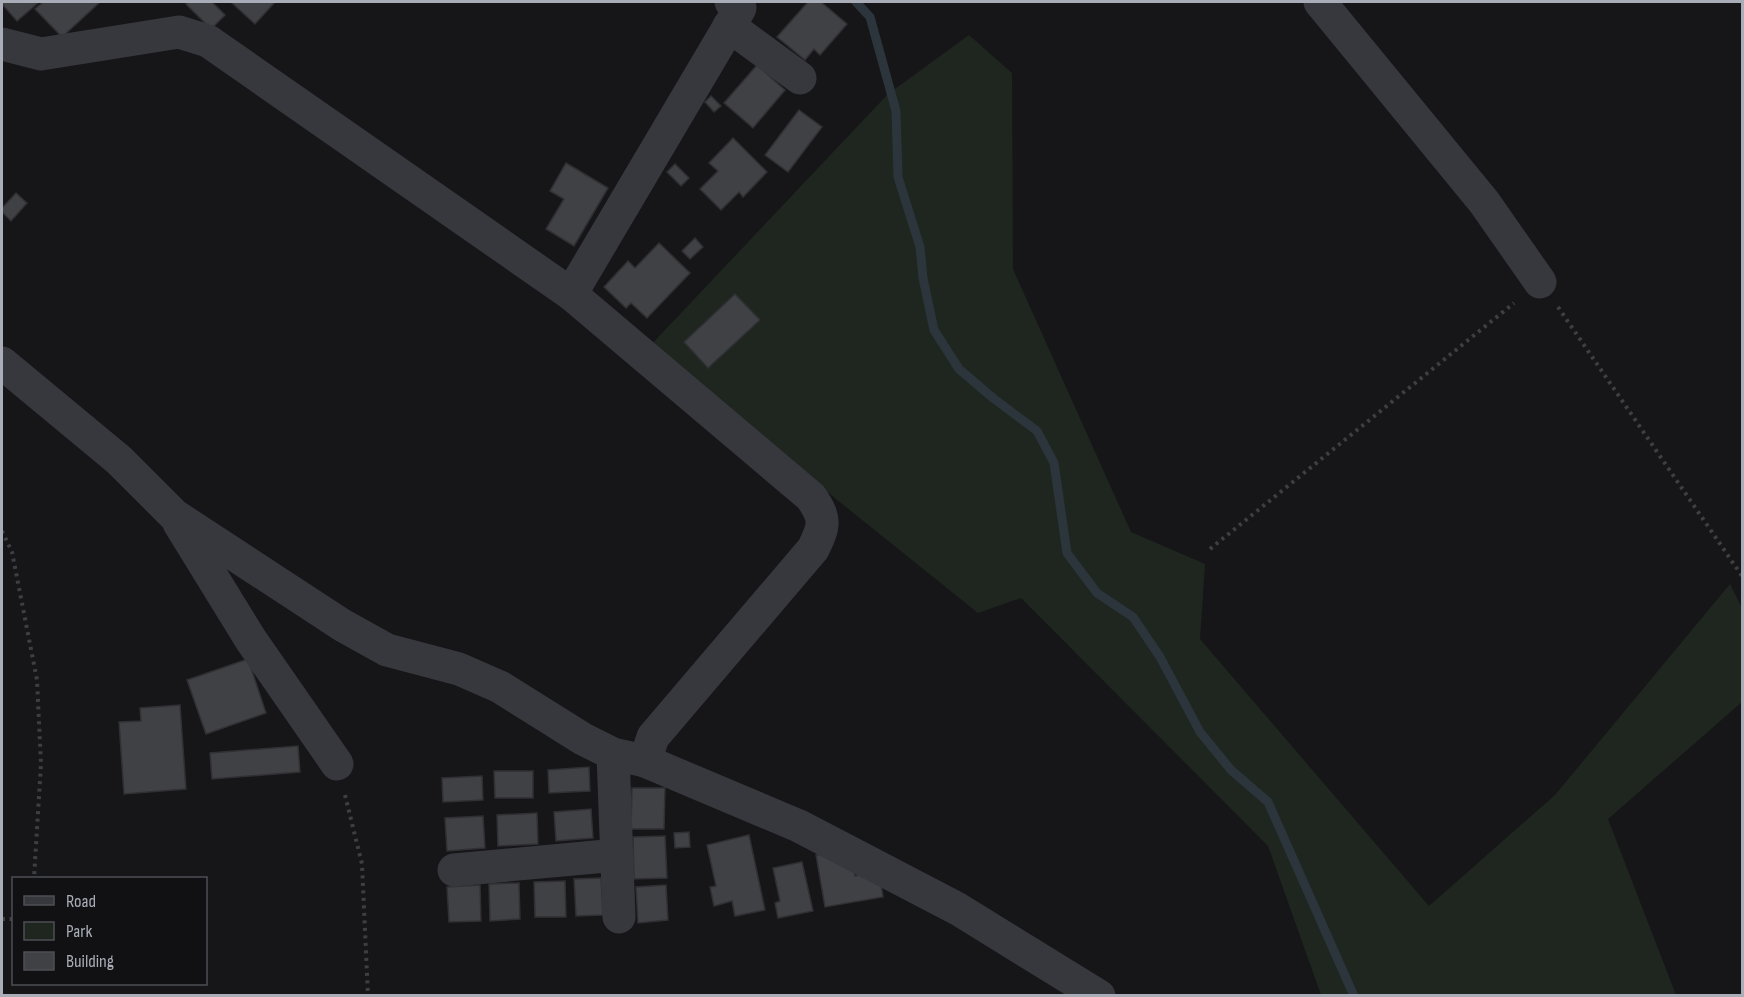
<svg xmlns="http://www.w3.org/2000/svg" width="1744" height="997" viewBox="0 0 1744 997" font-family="'Sofia Sans Condensed',sans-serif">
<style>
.green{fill:#1e261f}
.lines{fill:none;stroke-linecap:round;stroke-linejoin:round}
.stream{stroke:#2c353c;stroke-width:9}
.building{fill:#404145;stroke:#303034;stroke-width:1.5}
.path{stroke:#3d3f44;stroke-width:4;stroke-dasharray:3 4.5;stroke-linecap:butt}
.minor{stroke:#37383d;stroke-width:33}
</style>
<rect width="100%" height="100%" fill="#161618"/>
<polygon class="green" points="969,35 1012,73 1013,269 1131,532 1205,564 1200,639 1429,906 1555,795 1730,584 1742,608 1742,702 1608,819 1676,995 1321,995 1268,846 1021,598 978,613 648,348 888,94"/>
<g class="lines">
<polyline class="stream" points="856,2 870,17 896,111 898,177 920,247 923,278 934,330 959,369 993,398 1037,431 1054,463 1067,553 1097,593 1133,617 1160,657 1200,732 1231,770 1268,802 1354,996"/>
</g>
<g class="building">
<polygon points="2,2 39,2 17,21 2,4"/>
<polygon points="43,2 100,2 62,37 35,9"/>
<polygon points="188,2 212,2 225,15 211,29 186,4"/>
<polygon points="233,2 275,2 255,24 232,3"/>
<polygon points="808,2 821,2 847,24 820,55 814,49 805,60 777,37"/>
<polygon points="757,65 785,90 753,128 724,103"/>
<polygon points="711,96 721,106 714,112 705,102"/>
<polygon points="799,110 822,127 788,172 765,155"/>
<polygon points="733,138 767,172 743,197 739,192 721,210 700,189 718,171 709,163"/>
<polygon points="566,163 608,188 574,246 546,229 564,199 550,191"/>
<polygon points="675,164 689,178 681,186 667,172"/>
<polygon points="16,193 27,203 11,221 2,212 2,208"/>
<polygon points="695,238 703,247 690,259 682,251"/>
<polygon points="659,243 690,273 647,318 631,303 626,308 604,287 628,261 635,268"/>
<polygon points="735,294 760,320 708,368 684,342"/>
<polygon points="248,659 266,713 206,734 187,680"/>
<polygon points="180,705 186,789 124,794 119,722 141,721 140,708"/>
<polygon points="298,746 300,772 212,779 210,753"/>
<polygon points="589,767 590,791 549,793 548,770"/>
<polygon points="494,771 533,771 533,798 495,798"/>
<polygon points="482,776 483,800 443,802 442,778"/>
<polygon points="632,788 665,788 664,829 631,829"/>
<polygon points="591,809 593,838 556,841 554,812"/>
<polygon points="537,813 538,844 498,846 497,815"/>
<polygon points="483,816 485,848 447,851 445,818"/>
<polygon points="689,832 690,847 675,848 674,833"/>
<polygon points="749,835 765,910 735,916 732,901 714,906 710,887 716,886 707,845"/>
<polygon points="665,836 667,878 634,879 633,837"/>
<polygon points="838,852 852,857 855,876 879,872 883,897 825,907 816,855"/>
<polygon points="802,862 813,911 778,918 775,903 780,901 773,868"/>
<polygon points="601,878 603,915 576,916 574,879"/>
<polygon points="565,881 566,917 535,917 534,882"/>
<polygon points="519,883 520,919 490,921 489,884"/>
<polygon points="480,885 481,921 449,922 447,887"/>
<polygon points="666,885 668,920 638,923 636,887"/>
</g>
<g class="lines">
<g class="path">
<polyline points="1558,307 1742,576"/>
<polyline points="2,531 12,552 37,680 41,764 34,878"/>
<polyline points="1210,549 1514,303"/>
<polyline points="345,795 362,864 368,996"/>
<polyline points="2,919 14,919"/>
</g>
<g class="minor">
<polyline points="1320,2 1484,202 1540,282"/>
<polyline points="729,26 800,78"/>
<path d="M2,44l39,10 138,-22 29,9 363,253 240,203c15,22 14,28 2,52l-160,188 -8,24"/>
<polyline points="571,294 740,8 731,2"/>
<polyline points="2,363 119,460 174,515 342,625 387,650 459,669 500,687 583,739 613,754 645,761 799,826 958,909 1099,996"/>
<polyline points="179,523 251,640 337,764"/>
<polyline points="613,754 619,917"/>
<polyline points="454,870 617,855"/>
</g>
</g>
<rect width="1744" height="997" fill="none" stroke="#a8adb8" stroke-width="6"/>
<rect x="12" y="877" width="195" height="108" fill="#111113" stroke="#4d4f55" stroke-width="1.5"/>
<rect x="24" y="896" width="30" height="9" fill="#37383d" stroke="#4d4f55" stroke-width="1.5"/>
<text x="66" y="907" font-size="18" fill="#a8adb8">Road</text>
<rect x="24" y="922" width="30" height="18" fill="#1e261f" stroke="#4d4f55" stroke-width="1.5"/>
<text x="66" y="937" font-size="18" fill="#a8adb8">Park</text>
<rect x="24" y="952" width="30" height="18" fill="#404145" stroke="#4d4f55" stroke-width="1.5"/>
<text x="66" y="967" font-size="18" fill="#a8adb8">Building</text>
</svg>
